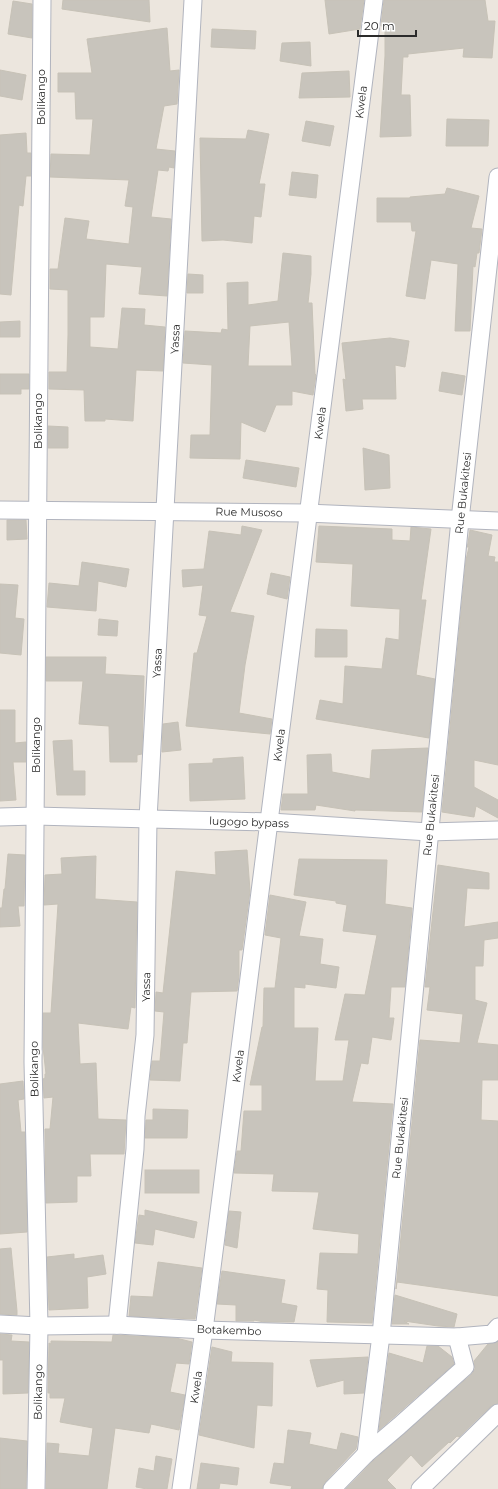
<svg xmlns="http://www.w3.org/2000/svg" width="498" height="1489" viewBox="0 0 498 1489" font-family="Montserrat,sans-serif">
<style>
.building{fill:#c8c4bc;stroke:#c7c2b7;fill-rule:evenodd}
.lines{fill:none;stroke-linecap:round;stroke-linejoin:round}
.street-casing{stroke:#b1b4be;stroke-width:19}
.street{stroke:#fff;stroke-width:17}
.labels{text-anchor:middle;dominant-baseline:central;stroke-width:3.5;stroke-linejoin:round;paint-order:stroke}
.street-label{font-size:11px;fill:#2b2b2b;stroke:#fff}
</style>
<rect width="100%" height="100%" fill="#ece6de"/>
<g class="building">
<polygon points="63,0 149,0 150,22 62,9"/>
<polygon points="325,0 364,0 360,29 329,34"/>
<polygon points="384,0 485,0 488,21 495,21 492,58 463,57 464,48 408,54 408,57 403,57 401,95 410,95 411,136 380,137 385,56 385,26 381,26"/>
<polygon points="13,1 32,4 32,38 8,34"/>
<polygon points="167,28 170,71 179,70 177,104 164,106 156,149 175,151 174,168 169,167 168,171 158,170 151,217 171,219 167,296 139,294 142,267 106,264 104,317 90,317 90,347 118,349 122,308 145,309 144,325 165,327 163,371 136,370 133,421 105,419 105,421 85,421 84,390 49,389 49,372 67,372 68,335 68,290 50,289 50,269 58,269 65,218 89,221 86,239 129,244 133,207 125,206 129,180 50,177 51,154 90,155 93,119 76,119 75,92 58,92 58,73 92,73 87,39"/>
<polygon points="212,29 256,31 255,49 211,47"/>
<polygon points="310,42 311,66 280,61 282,43"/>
<polygon points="0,70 26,75 22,100 0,96"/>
<polygon points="349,71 350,97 299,98 302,73"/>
<polygon points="447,119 489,120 488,146 446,146"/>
<polygon points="306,121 334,126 330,146 302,141"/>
<polygon points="248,130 269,134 259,184 265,184 261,217 254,216 252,243 223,240 202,241 200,138 246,139"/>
<polygon points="26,133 27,153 31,153 31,176 26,176 23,206 19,205 11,295 0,294 0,135"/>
<polygon points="292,172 318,175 316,198 289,195"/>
<polygon points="447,188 479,196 471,228 482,229 479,253 477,253 475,267 473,266 470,331 455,331 458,264 431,260 425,299 406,296 416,231 412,231 411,222 377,222 377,198 410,198 410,197 445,194"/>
<path d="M283,253l28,3v18l-3,29h4l3,71 1,1 -3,20 -21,-4v14h-16l-11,27 -24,-10 -1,37 -50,-1 1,-23h19l2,-70 -29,-2 2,-32 36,2 1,-4 6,1 -1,-47 21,-1v23l30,-4zM289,322l3,44h-44l2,-40z"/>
<polygon points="188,274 203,275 203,293 187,293"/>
<polygon points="20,321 20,337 0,337 0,322"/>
<polygon points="390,338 409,341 405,367 395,365 396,399 362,399 363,409 346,411 343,379 346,380 342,343"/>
<polygon points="442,372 465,376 462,395 439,391"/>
<polygon points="0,374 29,374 29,389 21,389 21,394 0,394"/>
<polygon points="48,426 68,427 68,448 48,448"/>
<polygon points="363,448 389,455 390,488 365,490"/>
<polygon points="246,460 299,468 296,487 243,478"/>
<polygon points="7,520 26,520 27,539 7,540"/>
<polygon points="242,526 262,530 230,612 254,616 245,665 239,713 272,719 270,734 186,726 194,653 197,653 207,616 199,615 203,585 183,587 182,570 204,569 209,531 241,535"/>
<polygon points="319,526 392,529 392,540 410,541 411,527 431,529 421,600 426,600 416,675 435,679 429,738 316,719 320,700 343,704 345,666 382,669 386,638 399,640 400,609 351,606 353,564 316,562"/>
<polygon points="470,530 492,535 488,556 495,557 494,562 498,562 498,765 474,760 474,787 498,800 498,818 476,806 474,817 442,812 466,560 469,547 467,547 468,543"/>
<polygon points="82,562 129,569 126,587 98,581 96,611 47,607 49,583 79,586"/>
<polygon points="271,573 290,577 287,599 267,594"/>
<polygon points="0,584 18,585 15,618 24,619 21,655 0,653"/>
<polygon points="99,619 118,621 117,636 98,635"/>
<polygon points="316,629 347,630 347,657 315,657"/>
<polygon points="46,657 106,657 105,674 144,676 142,754 137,755 137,762 110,762 109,726 79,724 83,681 46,681"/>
<polygon points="0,710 15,710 15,743 26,742 26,762 13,762 16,800 0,801"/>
<polygon points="178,722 181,750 162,752 163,724"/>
<polygon points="72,740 73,771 85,771 85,795 57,795 53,741"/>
<polygon points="428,748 422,812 355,810 355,811 316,805 315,810 281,810 283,794 308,794 307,755 331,754 332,772 370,779 372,750"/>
<polygon points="243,757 245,799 190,801 189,764 213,763 213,759"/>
<polygon points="247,850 250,891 242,950 239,950 239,975 237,991 191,992 187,1043 183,1043 180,1081 150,1080 152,1061 160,1061 164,1012 155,1011 156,992 163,993 176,871 216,875 215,852"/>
<polygon points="8,854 25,855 24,906 18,906 20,926 0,927 0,908 2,908 4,889 5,889"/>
<polygon points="96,856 95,899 137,902 135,1008 131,1007 128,1029 78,1023 80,1064 96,1063 98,1119 126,1120 124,1154 90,1154 91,1176 77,1176 77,1202 46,1203 45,1129 50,1129 53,1097 44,1098 43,1079 45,1078 45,1074 46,1074 43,1047 43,1013 51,1013 58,904 44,905 45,875 62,874 61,858"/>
<polygon points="299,859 387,860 385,904 412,908 405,987 391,987 389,1018 394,1018 391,1040 372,1037 368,1064 361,1063 352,1102 393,1104 372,1323 327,1322 328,1290 317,1289 320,1253 358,1254 359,1234 313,1229 319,1192 272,1191 274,1174 234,1173 237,1151 241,1151 244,1111 262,1111 262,1085 250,1085 262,1027 263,1027 264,988 275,988 281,938 265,935 270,895 306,902 299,936 323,939 320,964 339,967 336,988 305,984 305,988 294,987 294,1028 318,1028 315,1081 343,1081 349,1040 335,1040 345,994 365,995 377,935 343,931 347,905 336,903 336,901 294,895"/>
<polygon points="438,865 489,873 489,889 467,888 464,927 498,922 498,938 484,940 483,966 475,966 475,1000 487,1003 477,1043 498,1045 498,1080 482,1080 481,1120 498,1121 498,1296 397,1282 396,1289 420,1040 460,1043 463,1014 427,1010 430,987 425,987"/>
<polygon points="23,1081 24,1099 18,1100 21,1132 25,1132 27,1232 0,1234 0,1084"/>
<polygon points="153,1109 188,1110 187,1138 145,1138 146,1120 153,1120"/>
<rect x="145" y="1170" width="54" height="23"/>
<polygon points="145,1210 197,1222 194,1238 155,1229 153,1245 135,1243 139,1215 145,1216"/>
<polygon points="229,1211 241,1212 237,1248 225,1245"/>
<polygon points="11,1248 17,1311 17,1315 0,1314 0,1249"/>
<polygon points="74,1254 74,1259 103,1255 106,1274 87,1277 88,1308 49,1310 47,1257"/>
<polygon points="158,1262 202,1268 195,1319 129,1316 131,1296 153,1297"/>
<polygon points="222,1271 285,1280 281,1303 297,1306 294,1322 264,1322 254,1320 254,1321 236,1321 236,1305 217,1304"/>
<polygon points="395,1295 457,1314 454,1327 438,1326 404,1321 409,1324 392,1324"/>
<polygon points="0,1334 12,1335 11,1341 29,1342 28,1393 3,1394 3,1360 0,1360"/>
<polygon points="113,1335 176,1338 192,1342 189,1364 176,1363 170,1392 185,1395 179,1430 151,1424 149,1433 115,1428 107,1489 46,1489 47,1443 59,1444 58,1453 89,1456 93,1428 60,1422 65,1398 50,1398 50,1393 48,1393 49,1343 51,1344 51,1341 112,1342"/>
<polygon points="498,1341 498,1403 491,1406 459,1437 457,1436 450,1443 449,1442 422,1467 411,1455 387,1480 396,1489 346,1489 373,1461 472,1374 475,1369 474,1361 488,1344"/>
<polygon points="427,1346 438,1346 452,1357 454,1364 379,1430 389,1353 423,1363"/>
<polygon points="212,1347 232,1352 231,1362 273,1363 272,1406 257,1405 254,1448 199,1435"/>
<polygon points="368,1357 364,1393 344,1394 344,1380 317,1387 310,1360"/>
<polygon points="288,1430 311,1433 309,1444 337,1450 341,1433 358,1437 356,1449 325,1482 322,1489 291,1489 292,1486 270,1483 274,1463 284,1464"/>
<polygon points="0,1438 27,1441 26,1489 0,1489"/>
<polygon points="156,1456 172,1459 167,1489 147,1489 136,1487 139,1468 154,1471"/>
<polygon points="201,1463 239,1468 237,1485 220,1483 219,1489 197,1489"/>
</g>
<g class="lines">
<defs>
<g id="street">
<polyline points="0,510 306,513 498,521"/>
<polyline points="0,817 35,816 270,822 429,832 498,830"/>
<polyline points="0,1324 39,1326 117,1325 204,1330 457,1337 492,1334 498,1327"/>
<polyline points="117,1325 135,1149 136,1116 145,1035 148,819 193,0"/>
<polyline points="366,1454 381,1335 460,520 498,177"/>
<polyline points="36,1489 39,1326 33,1062 42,0"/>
<polyline points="181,1489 204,1330 374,0"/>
<polyline points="332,1489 366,1454 399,1426 465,1367 457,1337"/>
<polyline points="420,1489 498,1413"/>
</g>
</defs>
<use href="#street" class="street-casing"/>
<use href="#street" class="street"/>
</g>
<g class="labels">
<g class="street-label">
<text transform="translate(41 97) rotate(-90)">Bolikango</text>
<text transform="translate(361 102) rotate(-83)">Kwela</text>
<text transform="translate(175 339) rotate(-87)">Yassa</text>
<text transform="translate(38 421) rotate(-90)">Bolikango</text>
<text transform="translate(320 423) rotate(-83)">Kwela</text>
<text transform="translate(463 493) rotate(-84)">Rue Bukakitesi</text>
<text transform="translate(249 512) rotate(1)">Rue Musoso</text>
<text transform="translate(157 663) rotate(-87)">Yassa</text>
<text transform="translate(36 745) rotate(-90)">Bolikango</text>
<text transform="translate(279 745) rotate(-83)">Kwela</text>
<text transform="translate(431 815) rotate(-84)">Rue Bukakitesi</text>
<text transform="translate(249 822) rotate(2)">lugogo bypass</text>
<text transform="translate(146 987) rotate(-89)">Yassa</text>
<text transform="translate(238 1066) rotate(-83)">Kwela</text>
<text transform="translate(34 1069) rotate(-91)">Bolikango</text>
<text transform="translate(400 1138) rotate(-84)">Rue Bukakitesi</text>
<text transform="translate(229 1330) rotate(2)">Botakembo</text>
<text transform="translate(196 1387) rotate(-82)">Kwela</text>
<text transform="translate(38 1392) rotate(-89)">Bolikango</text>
</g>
</g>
<path d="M358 30v6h58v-6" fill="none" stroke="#2b2b2b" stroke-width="2"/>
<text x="364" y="30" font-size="12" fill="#2b2b2b" stroke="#ffffff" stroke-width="3" paint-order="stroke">20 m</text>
</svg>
